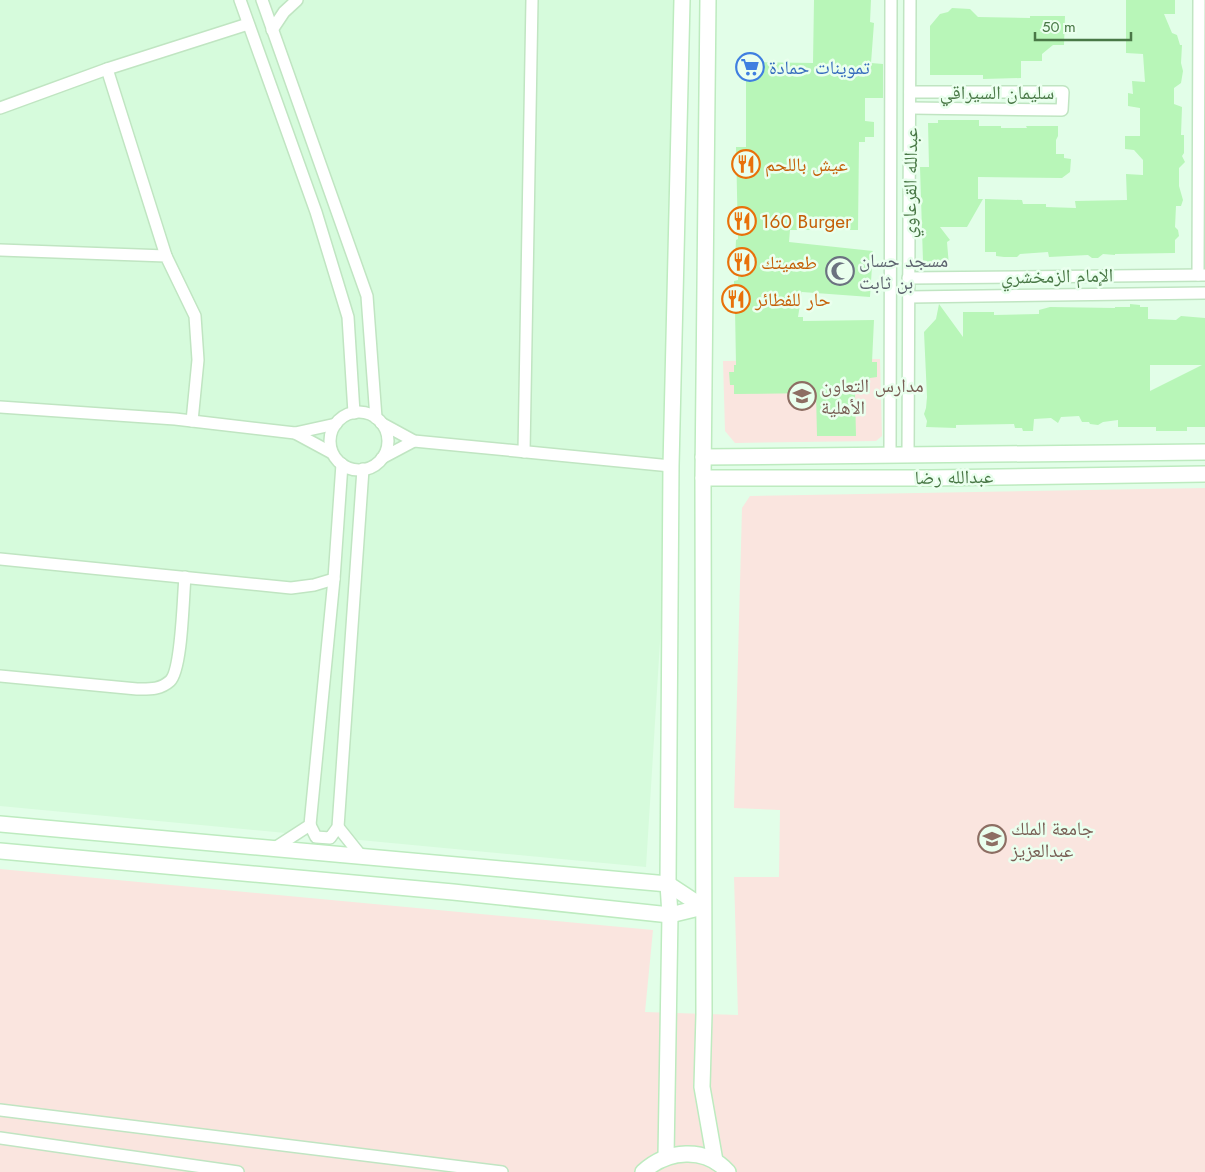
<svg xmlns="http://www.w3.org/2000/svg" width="1205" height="1172" viewBox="0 0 1205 1172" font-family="Jost,'Noto Naskh Arabic',sans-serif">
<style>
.residential{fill:#d6fbdc}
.education{fill:#fae5df}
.building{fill:#b8f6b8;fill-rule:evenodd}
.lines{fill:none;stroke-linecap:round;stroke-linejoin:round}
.street-casing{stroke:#c0e5c2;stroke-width:14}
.secondary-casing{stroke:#bdebbf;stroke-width:18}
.street{stroke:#fff;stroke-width:11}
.secondary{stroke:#fff;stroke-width:15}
.labels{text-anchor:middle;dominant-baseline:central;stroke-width:5;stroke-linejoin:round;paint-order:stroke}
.shop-label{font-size:19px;fill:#366cbe;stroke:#eaffee;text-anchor:start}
.street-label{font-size:19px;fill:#497846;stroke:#eaffee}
.food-label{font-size:19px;fill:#c56008;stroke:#eaffee;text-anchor:start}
.worship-label{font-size:19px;fill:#5b616d;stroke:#eaffee;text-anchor:start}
.education-label{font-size:19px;fill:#785e54;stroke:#eaffee;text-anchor:start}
</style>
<rect width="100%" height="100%" fill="#e2fee8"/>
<polygon class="residential" points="0,0 675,0 671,466 646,867 0,806"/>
<g class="education">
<polygon points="880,359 882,436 876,441 735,443 725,431 723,361"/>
<polygon points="1205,488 1205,1172 0,1172 0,869 653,930 645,1012 738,1015 734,877 779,877 780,810 734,808 742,508 750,496"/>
</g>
<g class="building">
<polygon points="814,0 871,0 870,22 874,23 871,63 883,64 883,98 865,98 865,121 874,122 874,137 865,137 865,142 859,142 858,230 790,230 789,242 873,251 870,297 802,292 798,317 803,317 803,321 874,320 872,362 877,362 877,377 870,378 870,393 855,393 856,436 817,436 816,393 734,394 734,385 730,385 729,372 734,372 734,365 736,365 735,309 733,309 734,281 738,280 739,262 735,261 736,240 738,239 736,147 746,147 746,62 813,63"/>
<polygon points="1126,0 1175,0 1175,14 1164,14 1172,33 1177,35 1180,45 1182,45 1181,63 1183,71 1181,83 1174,88 1174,104 1182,107 1181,135 1184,135 1184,153 1182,156 1185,162 1179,168 1179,186 1183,200 1181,206 1176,206 1175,227 1178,230 1179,236 1175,240 1175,253 1115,254 1115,255 1103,254 1098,258 1092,258 1088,255 1049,257 1048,252 1020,254 1017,257 1004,257 996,256 996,252 985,252 985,199 1022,200 1023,204 1046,204 1046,207 1076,208 1075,201 1127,200 1126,174 1143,175 1143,160 1134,150 1125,149 1125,136 1140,136 1140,108 1128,106 1128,93 1133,94 1132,81 1145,82 1143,54 1126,53"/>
<polygon points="952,8 970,9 978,17 1030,18 1030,16 1065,16 1064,45 1053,45 1042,54 1042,61 1021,61 1021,78 983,79 983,75 930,75 930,26 940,14 948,12"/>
<polygon points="938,120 979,120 979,126 1001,126 1001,128 1027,128 1026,126 1058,126 1058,136 1056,140 1056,154 1064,154 1064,158 1071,159 1070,172 1062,178 978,177 978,199 983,199 967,227 940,227 950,240 947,242 949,266 928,265 923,261 920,167 929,167 928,123 938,123"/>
<path d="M939,304l24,33v-25h31v3l45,-1v-4l11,-3 65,1v-1h15v-3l10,1v2h8v12l28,1 5,-4 24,2v109h-18v4h-31v-4h-38v-7l-15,2 -5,3 -8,-1 -1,-2h-7l-3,-6 -18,1 -3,6 -7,-5 -17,1 -1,12h-10l-1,-3h-7l-1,-4 -58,1v3l-30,-1 1,-6 -3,-7 2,-6 1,-11 -3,-65 12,-13zM1150,365h52l-52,26z"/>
</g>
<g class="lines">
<defs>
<g id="street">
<polyline points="240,0 316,212 348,317 354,413"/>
<polyline points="262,0 367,296 376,418"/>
<polyline points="272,30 284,12 297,0"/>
<polyline points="107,69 166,256"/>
<polyline points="910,92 1063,92 1062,110 911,108"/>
<polyline points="0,108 107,69 248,24"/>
<polyline points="0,250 166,256 195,316 198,360 192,421"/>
<polyline points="1198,275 1199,0"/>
<polyline points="908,278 1205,275"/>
<polyline points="909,297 1205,293"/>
<polyline points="0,407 175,419 295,433 336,424"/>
<circle cx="359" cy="441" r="29"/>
<polyline points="381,423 414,441 671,466"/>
<polyline points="295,433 332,453"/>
<polyline points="524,452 532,0"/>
<polyline points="890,456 891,0"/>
<polyline points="908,456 910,0"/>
<polyline points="382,458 414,441"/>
<polyline points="0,559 291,588 314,585 334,579"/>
<path d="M0,676l137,13c12,0 23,1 33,-8 12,-11 13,-84 15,-104"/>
<polyline points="310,825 316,837 330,838 338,827 363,469"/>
<polyline points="338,827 362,857"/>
<polyline points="273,849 310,825 334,579 342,464"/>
<polyline points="0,1110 502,1172"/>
<polyline points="0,1138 238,1172"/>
</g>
<g id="secondary">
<polyline points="708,0 703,478 704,1014 702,1087 715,1161"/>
<polyline points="703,457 1205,452"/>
<polyline points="703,478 931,478 1205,474"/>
<polyline points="0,824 668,884 703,907 670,915 453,892 0,851"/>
<polyline points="666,1157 670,915 668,884 671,466 682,0"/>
<path d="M643,1172c24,-22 62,-26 85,0"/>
</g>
</defs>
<use href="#street" class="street-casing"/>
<use href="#secondary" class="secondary-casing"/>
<use href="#street" class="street"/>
<use href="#secondary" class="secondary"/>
</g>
<defs>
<symbol id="supermarket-ring" viewBox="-11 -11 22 22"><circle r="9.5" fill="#eaffee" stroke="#3f7fe0" stroke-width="1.5"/><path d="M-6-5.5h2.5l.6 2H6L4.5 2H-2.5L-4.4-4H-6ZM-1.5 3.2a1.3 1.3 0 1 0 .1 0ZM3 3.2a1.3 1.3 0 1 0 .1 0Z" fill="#3f7fe0"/></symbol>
<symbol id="restaurant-ring" viewBox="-11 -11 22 22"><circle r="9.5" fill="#eaffee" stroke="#e8710a" stroke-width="1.5"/><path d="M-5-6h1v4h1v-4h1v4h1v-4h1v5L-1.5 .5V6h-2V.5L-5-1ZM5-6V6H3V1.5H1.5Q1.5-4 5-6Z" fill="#e8710a"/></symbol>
<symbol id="mosque-ring" viewBox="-11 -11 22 22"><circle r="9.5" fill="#eaffee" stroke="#6b7280" stroke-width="1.5"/><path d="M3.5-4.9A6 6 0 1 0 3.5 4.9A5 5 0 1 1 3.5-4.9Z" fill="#6b7280"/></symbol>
<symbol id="school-ring" viewBox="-11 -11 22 22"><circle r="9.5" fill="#eaffee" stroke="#8d6e63" stroke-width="1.5"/><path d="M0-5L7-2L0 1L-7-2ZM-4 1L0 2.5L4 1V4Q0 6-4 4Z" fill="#8d6e63"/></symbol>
<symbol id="university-ring" viewBox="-11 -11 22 22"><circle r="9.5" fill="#eaffee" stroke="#8d6e63" stroke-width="1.5"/><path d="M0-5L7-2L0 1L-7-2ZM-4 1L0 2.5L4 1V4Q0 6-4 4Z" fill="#8d6e63"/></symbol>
</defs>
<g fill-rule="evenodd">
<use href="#supermarket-ring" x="734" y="51" width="32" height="32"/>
<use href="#restaurant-ring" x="730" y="148" width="32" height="32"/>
<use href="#restaurant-ring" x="726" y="205" width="32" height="32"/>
<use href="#restaurant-ring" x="726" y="246" width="32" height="32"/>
<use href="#mosque-ring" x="824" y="255" width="32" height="32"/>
<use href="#restaurant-ring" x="720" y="283" width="32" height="32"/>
<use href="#school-ring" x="786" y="380" width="32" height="32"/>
<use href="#university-ring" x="976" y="823" width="32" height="32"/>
</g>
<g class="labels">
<g class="shop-label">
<text x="769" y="67">تموينات حمادة</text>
</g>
<g class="street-label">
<text x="997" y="92">سليمان السيراقي</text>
<text transform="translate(910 183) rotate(-89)">عبدالله القرعاوي</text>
<text transform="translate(1057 276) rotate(-1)">الإمام الزمخشري</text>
<text transform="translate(954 477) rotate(-1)">عبدالله رضا</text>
</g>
<g class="food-label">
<text x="765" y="164">عيش باللحم</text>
<text x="761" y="221">160 Burger</text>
<text x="761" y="262">طعميتك</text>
<text x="755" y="299">حار للفطائر</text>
</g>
<g class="worship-label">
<text x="859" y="260">مسجد حسان<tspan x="859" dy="22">بن ثابت</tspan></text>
</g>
<g class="education-label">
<text x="821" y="385">مدارس التعاون<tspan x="821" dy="22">الأهلية</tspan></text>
<text x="1011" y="828">جامعة الملك<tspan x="1011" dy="22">عبدالعزيز</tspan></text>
</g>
</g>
<path d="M1035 32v8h96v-8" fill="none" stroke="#497846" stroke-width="2.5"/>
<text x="1042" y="32" font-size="15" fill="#497846" stroke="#eaffee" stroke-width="4" paint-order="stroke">50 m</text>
</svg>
